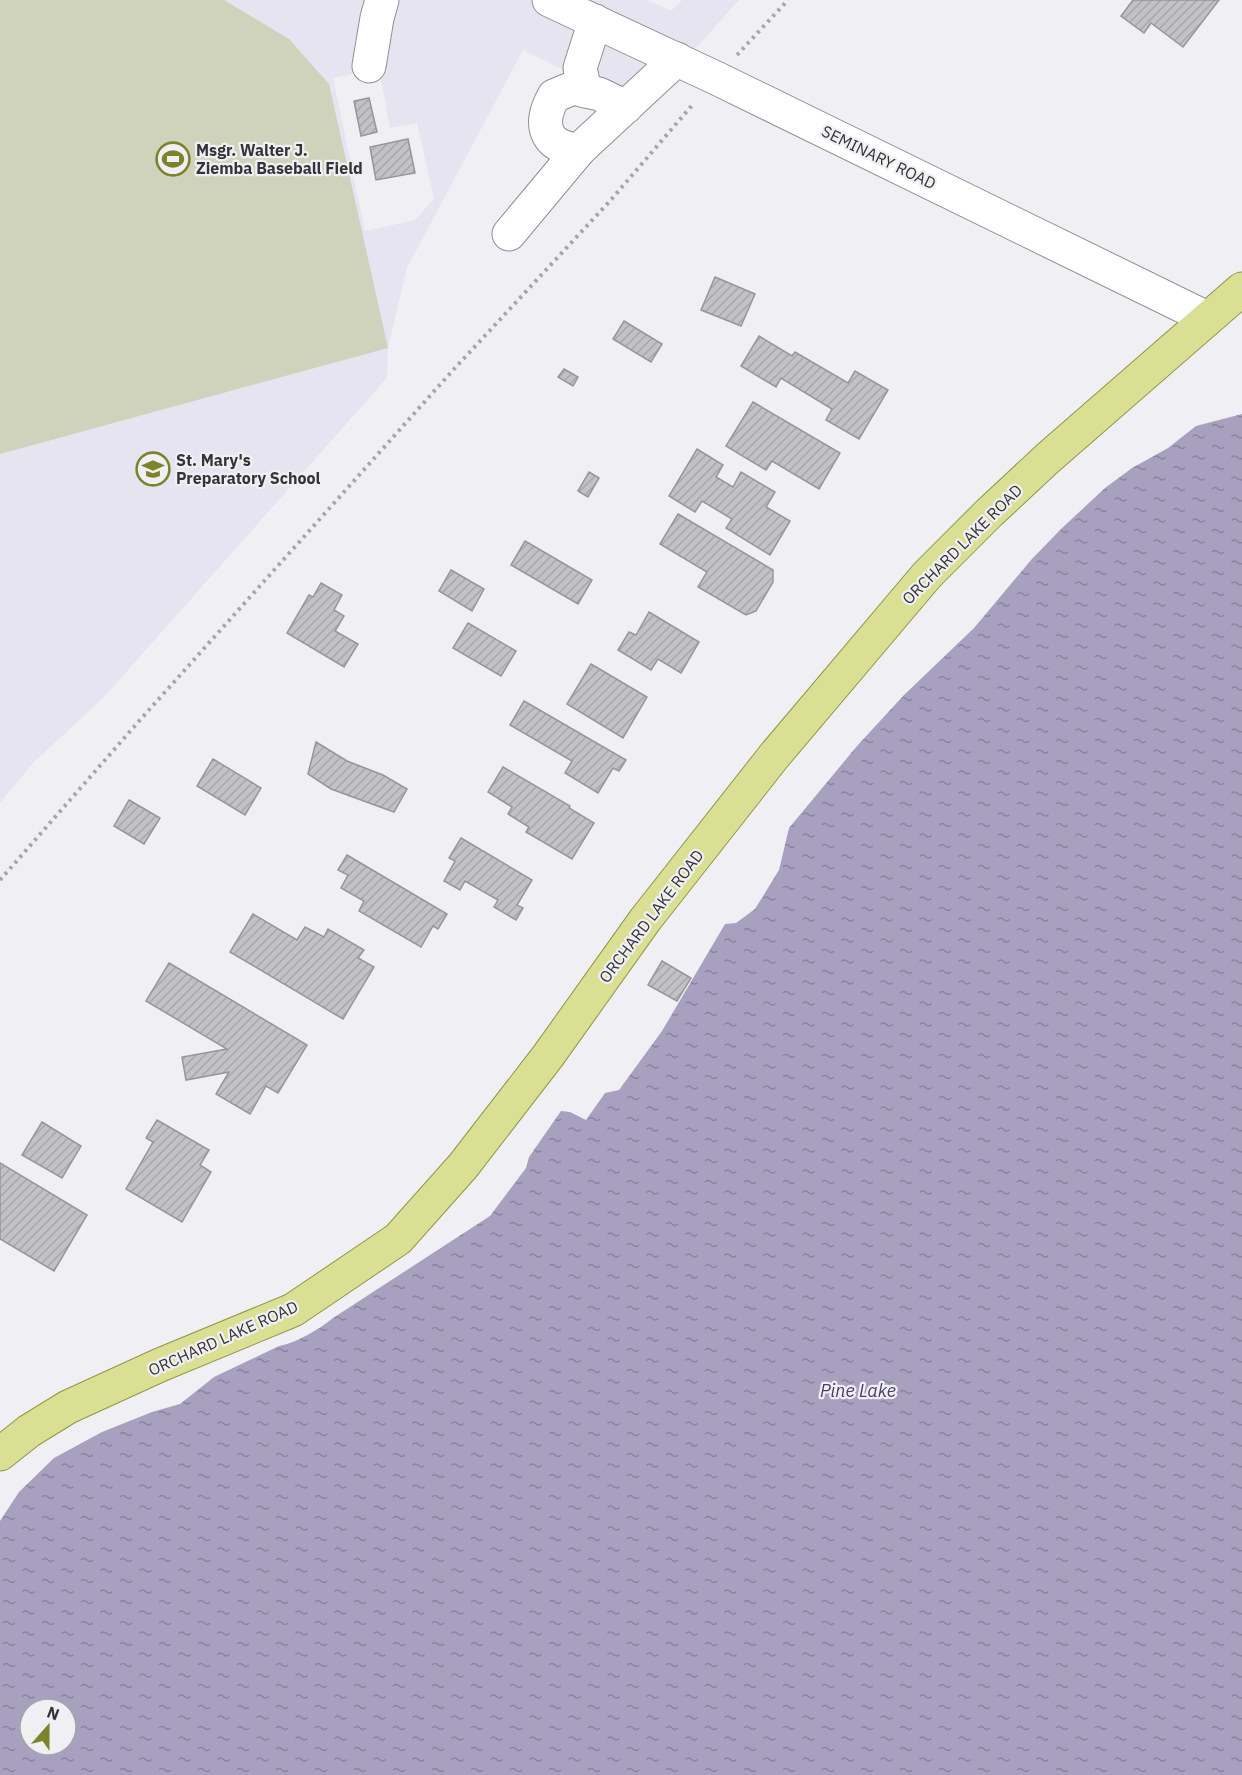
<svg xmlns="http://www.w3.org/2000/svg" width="1242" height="1775" viewBox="0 0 1242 1775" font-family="'IBM Plex Sans',sans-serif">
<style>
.built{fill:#e6e4f0;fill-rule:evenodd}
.pitch{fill:#d0d3bb}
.water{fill:url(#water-ripples);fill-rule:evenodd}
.building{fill:url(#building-hatch);stroke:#96969a;stroke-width:1.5}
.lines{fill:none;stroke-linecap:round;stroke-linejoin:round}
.minor-casing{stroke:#908f93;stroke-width:35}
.major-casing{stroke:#919645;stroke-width:35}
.path{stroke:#a6a6a9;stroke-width:4;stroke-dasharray:3 4.5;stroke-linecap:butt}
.minor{stroke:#fff;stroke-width:33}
.major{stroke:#dbdf94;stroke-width:33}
.labels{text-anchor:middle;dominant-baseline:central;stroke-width:4.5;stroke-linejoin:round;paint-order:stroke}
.poi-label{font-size:16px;font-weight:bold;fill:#343436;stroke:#f0f0f4;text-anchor:start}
.street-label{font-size:16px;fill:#343436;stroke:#f0f0f4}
.water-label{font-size:18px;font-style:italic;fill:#483e69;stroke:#f0f0f4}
</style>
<defs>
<pattern id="water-ripples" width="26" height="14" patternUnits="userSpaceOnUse" patternTransform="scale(1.5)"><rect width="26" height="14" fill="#a7a1bf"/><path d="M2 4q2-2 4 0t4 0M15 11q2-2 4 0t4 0" fill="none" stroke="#89849c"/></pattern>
<pattern id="building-hatch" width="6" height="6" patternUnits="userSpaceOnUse" patternTransform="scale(1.5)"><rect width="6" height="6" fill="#c2c2c6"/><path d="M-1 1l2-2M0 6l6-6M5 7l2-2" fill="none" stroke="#a7a7ab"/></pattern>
</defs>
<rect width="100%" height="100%" fill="#f0f0f4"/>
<path class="built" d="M0,0h648l23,11 11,-11h57l-97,108 -119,-58 -116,218 -19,80 -1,30 -283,319 -71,66 -33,40zM379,69l11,59 27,-5 17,76 -19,21 -50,11 -32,-153z"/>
<polygon class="pitch" points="0,0 224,0 289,39 329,84 388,348 0,454"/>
<path class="water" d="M1242,414v1361h-1242v-254l19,-29 35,-34 48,-26 50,-20 28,-8 34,-27 65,-31c19,-4 39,-16 54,-28l157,-102 36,-48 3,-11 32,-46 9,1 16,8 19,-27 14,-3 43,-59 63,-107 11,-1 19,-14 24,-39 10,-42 68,-82 47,-51 70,-67 57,-68 30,-31 44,-41 27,-20 36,-20 28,-22zM30,1709h36v36h-36z"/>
<g class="building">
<polygon points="1133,0 1219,0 1183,47 1151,23 1144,33 1121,16"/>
<polygon points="369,98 377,132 361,136 354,101"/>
<polygon points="408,139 415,173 376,180 370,147"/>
<polygon points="715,277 755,294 741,326 701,310"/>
<polygon points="624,321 662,344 651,362 613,339"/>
<polygon points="759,336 792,356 795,352 848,383 855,371 888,390 859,439 826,420 832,409 781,378 776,387 741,366"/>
<polygon points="564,369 578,377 573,386 558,377"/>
<polygon points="753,402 840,453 819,489 772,461 766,470 726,446"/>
<polygon points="697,449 723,465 716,477 733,487 741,472 775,492 766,507 790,521 770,555 726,528 732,519 702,501 695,512 669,496"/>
<polygon points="589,472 599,478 588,497 578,491"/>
<polygon points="678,514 773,570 773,582 756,611 746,615 698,587 707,572 660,544"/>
<polygon points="525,541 592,580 578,604 511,565"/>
<polygon points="451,570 484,589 472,611 439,591"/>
<polygon points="321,583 342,595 334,610 344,616 335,631 358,644 344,667 287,633 309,595 313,597"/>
<polygon points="649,612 699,642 681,673 658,659 651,670 618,650 629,632 636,635"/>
<polygon points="468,623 516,651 501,676 453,648"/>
<polygon points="591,664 647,697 623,738 567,704"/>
<polygon points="524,701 626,760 619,771 613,768 598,793 565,773 572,761 510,725"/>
<polygon points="316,742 347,761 383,775 407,789 394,812 331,789 308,774"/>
<polygon points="213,759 261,788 245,815 197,786"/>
<polygon points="503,767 570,806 569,808 594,823 572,859 526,832 529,827 508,814 512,807 488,792"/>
<polygon points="129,800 160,818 144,844 114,826"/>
<polygon points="461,838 532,880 517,905 523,908 516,920 494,907 498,900 465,881 460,890 444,881 455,861 449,858"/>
<polygon points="347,855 447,914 438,929 433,926 421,947 359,911 364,901 341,888 348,875 338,870"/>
<polygon points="253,914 297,940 305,927 324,937 328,929 364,950 358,958 374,967 343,1019 230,952"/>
<polygon points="662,961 691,978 677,1001 648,985"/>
<polygon points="169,963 307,1045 278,1093 266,1086 250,1114 216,1094 229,1072 186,1080 182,1057 227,1049 146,1001"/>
<polygon points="157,1120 209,1150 200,1165 211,1172 182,1222 126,1189 153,1142 146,1138"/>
<polygon points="42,1122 81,1146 62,1178 22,1155"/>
<polygon points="0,1163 87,1215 54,1271 0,1239"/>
</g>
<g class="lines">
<defs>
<g id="minor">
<polyline points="549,0 716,78 1207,318"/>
<polyline points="369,66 377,18 382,0"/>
<polyline points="585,91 580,68 595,21"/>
<path d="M626,107l-27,-13 -26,-6 -19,8c-16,28 -10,51 25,54l98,-91"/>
<polyline points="509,234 579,150"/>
</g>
<polyline id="major" points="0,1454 29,1431 68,1407 160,1365 293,1310 398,1239 463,1166 548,1056 645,920 774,756 927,575 989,513 1048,458 1242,289"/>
</defs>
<use href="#minor" class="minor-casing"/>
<use href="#major" class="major-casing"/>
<g class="path">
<polyline points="737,55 788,0"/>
<polyline points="0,880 140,720 454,369 610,201 694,103"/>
</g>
<use href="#minor" class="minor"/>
<use href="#major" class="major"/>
</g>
<defs>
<symbol id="stadium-ring" viewBox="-11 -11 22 22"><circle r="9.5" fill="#f0f0f4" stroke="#7d822c" stroke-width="1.5"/><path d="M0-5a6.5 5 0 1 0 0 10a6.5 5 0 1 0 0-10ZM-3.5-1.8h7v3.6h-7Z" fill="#7d822c"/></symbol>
<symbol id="school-ring" viewBox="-11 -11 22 22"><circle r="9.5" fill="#f0f0f4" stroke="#7d822c" stroke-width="1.5"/><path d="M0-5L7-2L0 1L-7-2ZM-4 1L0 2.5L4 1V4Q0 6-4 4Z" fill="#7d822c"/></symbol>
</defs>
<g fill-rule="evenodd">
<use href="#stadium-ring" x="154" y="140" width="38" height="38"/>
<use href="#school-ring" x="134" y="450" width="38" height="38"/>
</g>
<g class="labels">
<g class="poi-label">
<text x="196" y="150">Msgr. Walter J.<tspan x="196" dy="18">Ziemba Baseball Field</tspan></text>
<text x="176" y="460">St. Mary's<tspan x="176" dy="18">Preparatory School</tspan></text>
</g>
<g class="street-label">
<text transform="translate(879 157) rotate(26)">SEMINARY ROAD</text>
<text transform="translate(962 544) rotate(-45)">ORCHARD LAKE ROAD</text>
<text transform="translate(651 916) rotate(-53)">ORCHARD LAKE ROAD</text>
<text transform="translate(223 1338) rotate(-24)">ORCHARD LAKE ROAD</text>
</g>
<g class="water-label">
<text x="858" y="1390">Pine Lake</text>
</g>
</g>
<g transform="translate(48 1727) rotate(21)"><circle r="28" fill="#f0f0f4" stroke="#a5a5a8" stroke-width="1.5"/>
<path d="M0-4.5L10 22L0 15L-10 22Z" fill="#7d822c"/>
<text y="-9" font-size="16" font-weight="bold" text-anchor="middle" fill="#343436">N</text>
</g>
</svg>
